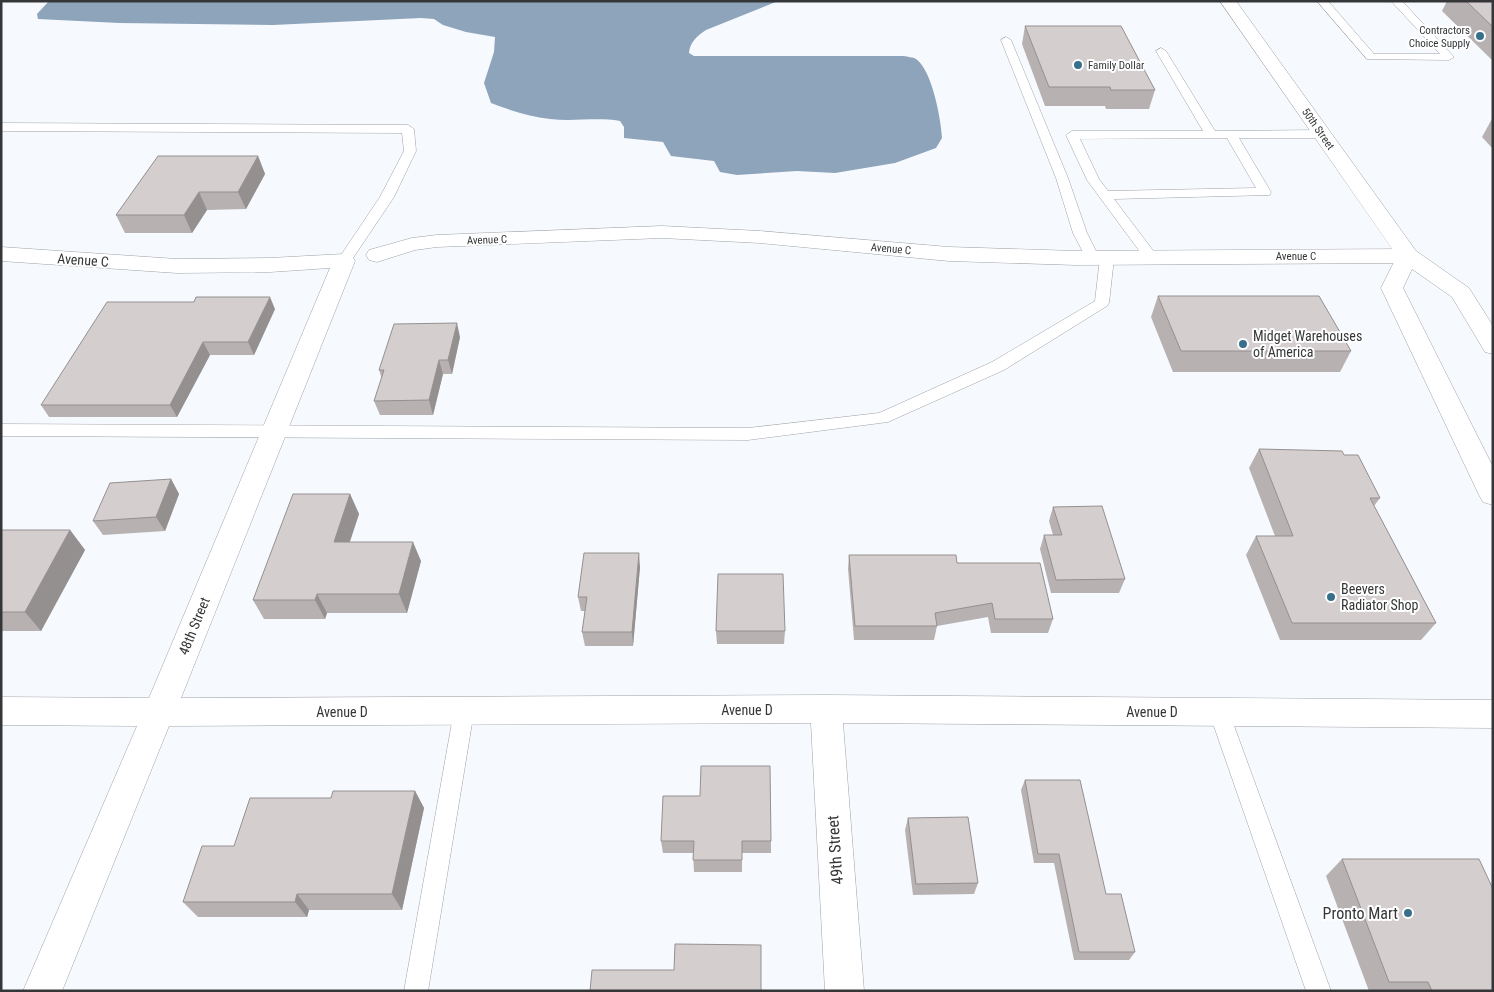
<svg xmlns="http://www.w3.org/2000/svg" width="1494" height="992" viewBox="0 0 1494 992" font-family="'Roboto Condensed',sans-serif">
<style>
.water{fill:#8ea4bb}
.lines{fill:none;stroke-linecap:round;stroke-linejoin:round}
.service-casing{stroke:#9ea1a5;stroke-width:1}
.minor-casing{stroke:#9ea1a5;stroke-width:1}
.secondary-casing{stroke:#9ea1a5;stroke-width:1}
.service{fill:#fff;fill-rule:evenodd}
.minor{fill:#fff;fill-rule:evenodd}
.secondary{fill:#fff;fill-rule:evenodd}
.wall{fill:#b7b1b1}
.shaded-wall{fill:#959090}
.building{fill:#d5cece;stroke:#959090}
.poi-dot{fill:#386f8a;stroke:#fff;stroke-width:2}
.labels{text-anchor:middle;dominant-baseline:central;stroke-width:4;stroke-linejoin:round;paint-order:stroke}
.far-poi-label{font-size:11px;fill:#343637;stroke:#fff;text-anchor:end}
.far-street-label{font-size:11px;fill:#343637;stroke:#fff}
.street-label{font-size:14px;fill:#343637;stroke:#fff}
.poi-label{font-size:14px;fill:#343637;stroke:#fff;text-anchor:start}
.near-street-label{font-size:16px;fill:#343637;stroke:#fff}
.near-poi-label{font-size:16px;fill:#343637;stroke:#fff;text-anchor:end}
</style>
<rect width="100%" height="100%" fill="#f6f9fe"/>
<path class="water" d="M49,1h729l-72,29c-9,6 -16,12 -17,23l5,3h210c3,1 9,1 12,3 16,11 25,60 26,79l-6,10 -41,15 -60,10 -38,-2 -60,4 -17,-3 -6,-11 -43,-5 -8,-14 -39,-4v-11l-4,-6c-24,-4 -47,1 -70,-2 -20,-2 -41,-9 -59,-16l-7,-20 10,-31 1,-15 -29,-5 -23,-7 -9,-6 -13,-1 -148,7 -154,-2 -81,-4 -1,-5z"/>
<g class="lines">
<defs>
<g id="service">
<polygon points="1317,1 1328,1 1374,54 1440,54 1391,1 1402,1 1454,57 1449,60 1367,59"/>
<polygon points="1006,37 1011,40 1068,178 1087,233 1099,257 1097,260 1087,260 1073,233 1056,178 1001,40"/>
<path d="M1161,48l5,3 49,80 106,-1 6,4 -6,4h-82l32,54 -1,3 -156,4 44,58 -7,4 -5,-1 -59,-80 -21,-45 6,-4h131l-47,-80zM1214,138h13l29,50 -148,3 -9,-12 -19,-40z"/>
<polygon points="1,123 408,125 414,129 416,151 394,197 349,264 344,265 337,261 380,197 404,151 402,133 1,131"/>
<polygon points="1107,254 1114,258 1109,303 1107,306 1004,370 888,422 748,440 1,436 1,424 748,428 879,413 992,362 1095,301 1100,258"/>
<polygon points="464,702 471,705 474,711 428,991 404,991 454,711 457,705"/>
<polygon points="1219,703 1226,706 1229,712 1331,991 1306,991 1209,712 1212,706"/>
</g>
<g id="minor">
<polygon points="662,226 760,231 949,247 1076,251 1408,249 1416,251 1419,256 1416,261 1408,263 1076,265 949,261 760,243 662,238 437,247 415,250 377,262 369,260 366,255 369,250 412,238 437,235"/>
<polygon points="1,247 177,259 270,258 344,254 352,256 355,261 181,698 826,695 1493,700 1493,728 843,723 864,991 825,991 811,723 169,726 62,991 23,991 137,726 1,725 1,697 149,698 330,268 270,272 177,273 1,261"/>
</g>
<polygon id="secondary" points="1220,1 1236,1 1416,251 1469,288 1493,326 1493,354 1485,352 1452,297 1412,269 1403,288 1493,467 1493,505 1483,502 1479,495 1381,288 1397,256"/>
</defs>
<use href="#service" class="service-casing"/>
<use href="#minor" class="minor-casing"/>
<use href="#secondary" class="secondary-casing"/>
<use href="#service" class="service"/>
<use href="#minor" class="minor"/>
<use href="#secondary" class="secondary"/>
</g>
<g class="wall">
<polygon points="1447,1 1493,1 1493,61 1442,11"/>
<polygon points="1025,26 1155,90 1149,109 1106,109 1105,106 1045,106 1022,44"/>
<polygon points="1493,117 1493,149 1482,137"/>
<polygon points="258,156 265,174 246,209 207,210 192,233 125,233 116,215"/>
<polygon points="1158,296 1351,351 1340,372 1173,372 1151,317"/>
<polygon points="194,302 275,309 254,355 210,355 177,417 49,417 41,405"/>
<polygon points="460,337 452,374 443,374 433,415 380,415 374,401 382,379 379,370"/>
<polygon points="1259,449 1344,455 1380,498 1374,506 1436,623 1421,640 1280,640 1246,555 1256,536 1275,536 1249,468"/>
<polygon points="171,479 179,494 165,531 103,535 93,521"/>
<polygon points="350,494 359,514 350,542 421,561 407,613 327,613 325,619 264,619 253,600"/>
<polygon points="1053,507 1125,579 1119,593 1051,593 1040,549 1044,535 1053,535 1049,521"/>
<polygon points="1,530 70,530 85,550 41,631 1,631"/>
<polygon points="849,555 957,563 1053,619 1048,633 991,633 988,617 937,626 934,640 854,640 848,569"/>
<polygon points="640,567 633,646 585,646 582,632 585,611 581,611 578,597"/>
<polygon points="716,631 785,631 784,644 717,644"/>
<polygon points="1025,780 1106,894 1135,952 1129,960 1074,960 1054,863 1034,863 1021,790"/>
<polygon points="415,791 424,808 402,910 309,910 307,917 198,917 183,902 234,846 331,798"/>
<polygon points="908,818 978,883 974,894 913,895 905,830"/>
<polygon points="661,841 771,841 771,853 742,853 742,872 694,872 693,853 663,853"/>
<polygon points="1342,859 1493,991 1369,991 1326,876"/>
</g>
<g class="shaded-wall">
<polygon points="258,156 265,174 246,209 238,192"/>
<polygon points="199,192 207,210 192,233 184,215"/>
<polygon points="270,297 275,309 254,355 248,342"/>
<polygon points="457,323 460,337 452,374 448,360"/>
<polygon points="203,342 210,355 177,417 170,405"/>
<polygon points="439,360 443,374 433,415 429,400"/>
<polygon points="171,479 179,494 165,531 156,517"/>
<polygon points="350,494 359,514 343,561 334,542"/>
<polygon points="70,530 85,550 41,631 25,612"/>
<polygon points="413,542 421,561 407,613 399,594"/>
<polygon points="639,553 640,567 633,646 632,632"/>
<polygon points="317,594 327,613 325,619 315,600"/>
<polygon points="415,791 424,808 402,910 392,894"/>
<polygon points="297,894 309,910 307,917 295,902"/>
</g>
<g class="building">
<polygon points="1466,1 1493,1 1493,27"/>
<polygon points="1025,26 1121,26 1155,90 1111,90 1110,87 1049,87"/>
<polygon points="158,156 258,156 238,192 199,192 184,215 116,215"/>
<polygon points="1158,296 1319,296 1351,351 1181,351"/>
<polygon points="196,297 270,297 248,342 203,342 170,405 41,405 107,302 194,302"/>
<polygon points="457,323 448,360 439,360 429,400 374,401 384,370 379,370 394,324"/>
<polygon points="1259,449 1342,451 1344,455 1358,455 1380,498 1370,498 1436,623 1292,623 1256,536 1293,536"/>
<polygon points="171,479 156,517 93,521 110,483"/>
<polygon points="293,494 350,494 334,542 413,542 399,594 317,594 315,600 253,600"/>
<polygon points="1102,506 1125,579 1056,580 1044,535 1062,535 1053,507"/>
<polygon points="1,530 70,530 25,612 1,612"/>
<polygon points="584,553 639,553 632,632 582,632 587,597 578,597"/>
<polygon points="849,555 956,555 957,563 1040,563 1053,619 995,619 992,603 935,613 937,626 855,626"/>
<polygon points="718,574 783,574 785,631 716,631"/>
<polygon points="701,766 770,766 771,841 742,841 742,860 693,860 694,841 661,841 663,796 700,796"/>
<polygon points="1025,780 1080,780 1106,894 1121,894 1135,952 1079,952 1059,854 1038,854"/>
<polygon points="333,791 415,791 392,894 297,894 295,902 183,902 202,846 234,846 250,798 331,798"/>
<polygon points="968,817 978,883 916,884 908,818"/>
<polygon points="1342,859 1479,859 1493,889 1493,991 1432,991 1428,982 1389,982"/>
<polygon points="675,944 761,945 761,991 590,991 592,970 674,970"/>
</g>
<g class="poi-dot">
<circle cx="1480" cy="36" r="5"/>
<circle cx="1078" cy="65" r="5"/>
<circle cx="1243" cy="344" r="5"/>
<circle cx="1331" cy="597" r="5"/>
<circle cx="1408" cy="913" r="5"/>
</g>
<g class="labels">
<g class="far-poi-label">
<text x="1470" y="30">Contractors<tspan x="1470" dy="13">Choice Supply</tspan></text>
<text x="1088" y="65" text-anchor="start">Family Dollar</text>
</g>
<g class="far-street-label">
<text transform="translate(1318 129) rotate(55)">50th Street</text>
<text transform="translate(487 240) rotate(-2)">Avenue C</text>
<text transform="translate(891 249) rotate(5)">Avenue C</text>
<text x="1296" y="256">Avenue C</text>
</g>
<g class="street-label">
<text transform="translate(83 260) rotate(4)">Avenue C</text>
<text transform="translate(194 626) rotate(-68)">48th Street</text>
<text x="747" y="710">Avenue D</text>
<text x="342" y="712">Avenue D</text>
<text x="1152" y="712">Avenue D</text>
</g>
<g class="poi-label">
<text x="1253" y="336">Midget Warehouses<tspan x="1253" dy="16">of America</tspan></text>
<text x="1341" y="589">Beevers<tspan x="1341" dy="16">Radiator Shop</tspan></text>
</g>
<g class="near-street-label">
<text transform="translate(835 850) rotate(-94)">49th Street</text>
</g>
<g class="near-poi-label">
<text x="1398" y="913">Pronto Mart</text>
</g>
</g>
<rect width="1494" height="992" fill="none" stroke="#343637" stroke-width="5"/>
</svg>
